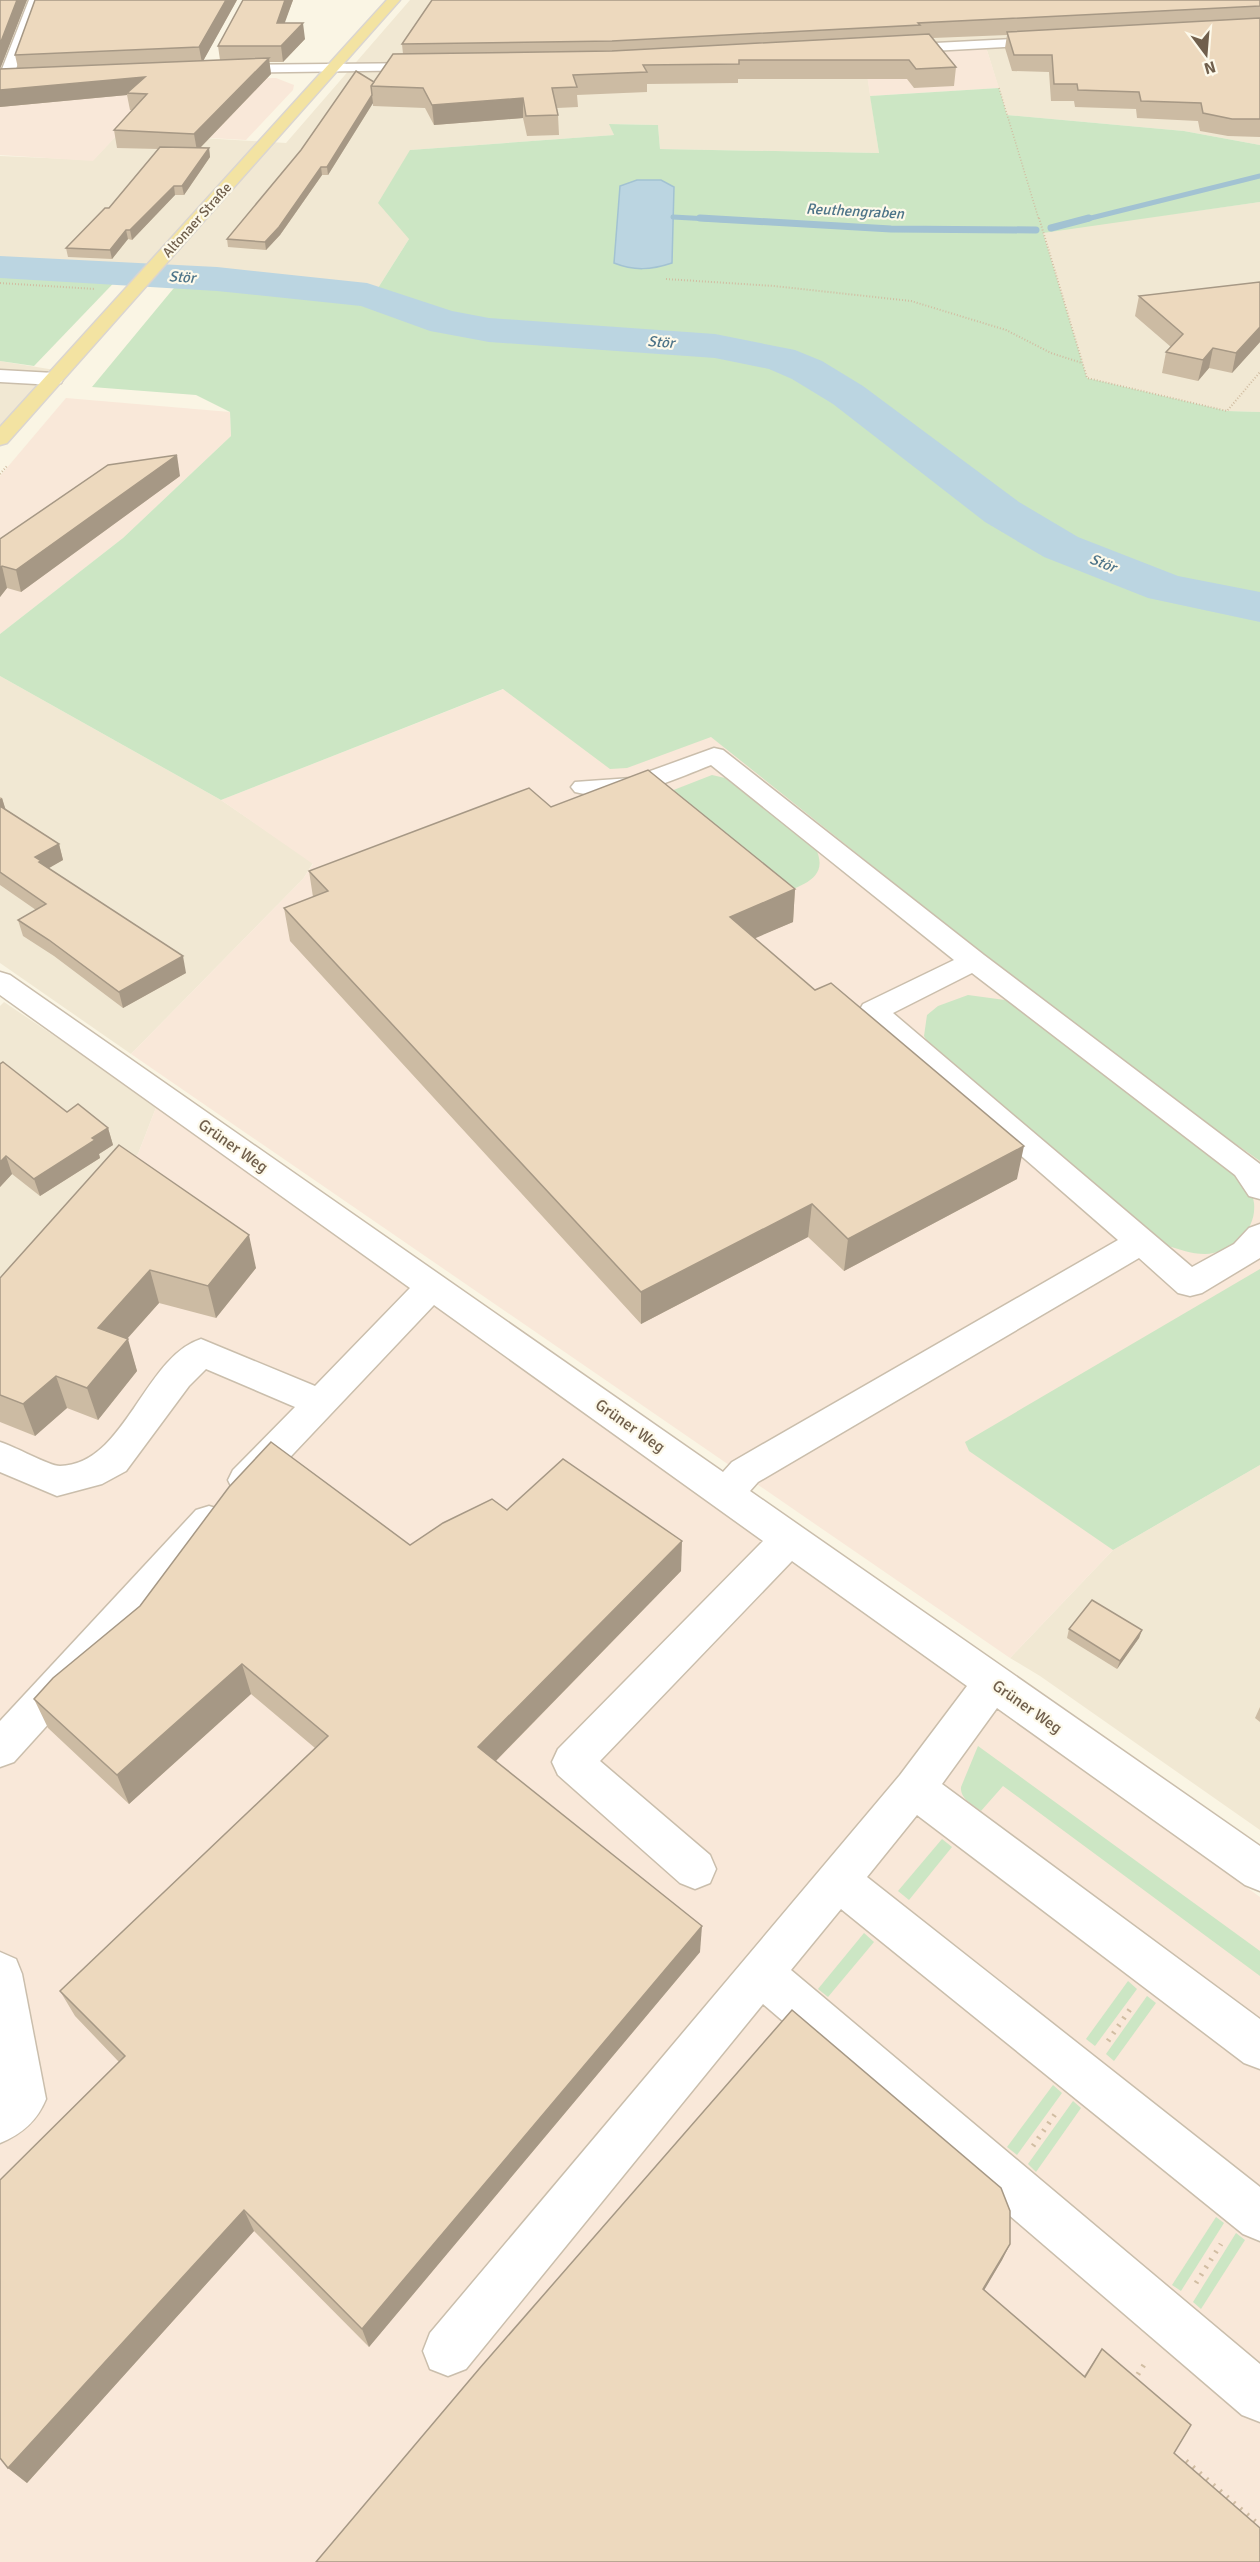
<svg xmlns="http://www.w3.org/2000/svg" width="1260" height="2562" viewBox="0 0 1260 2562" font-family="Signika,sans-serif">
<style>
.residential{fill:#f1e8d3}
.commercial{fill:#f9e8d9}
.green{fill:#cce6c4}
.water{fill:#bbd5e1;stroke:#a2c2d2;stroke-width:1.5}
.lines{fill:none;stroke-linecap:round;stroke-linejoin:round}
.stream-far1{stroke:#a2c2d2;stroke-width:5}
.stream{stroke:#a2c2d2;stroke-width:7}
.river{fill:#bbd5e1;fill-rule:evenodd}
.minor-casing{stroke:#cabeac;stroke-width:3}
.major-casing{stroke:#dad5d0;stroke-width:3}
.path-far2{stroke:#d1bda2;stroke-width:1.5;stroke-dasharray:1 2;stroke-linecap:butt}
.path-far1{stroke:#d1bda2;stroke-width:2;stroke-dasharray:1 2;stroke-linecap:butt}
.path{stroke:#d1bda2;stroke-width:5;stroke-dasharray:2 7;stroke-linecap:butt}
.minor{fill:#fff;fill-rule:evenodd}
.major{fill:#f3e3a2;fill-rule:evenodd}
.wall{fill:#ccbba3}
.shaded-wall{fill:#a69885}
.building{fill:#edd9be;stroke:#a69885;stroke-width:1.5}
.labels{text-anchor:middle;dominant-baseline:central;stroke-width:4.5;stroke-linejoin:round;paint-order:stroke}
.far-street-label{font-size:14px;fill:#705f4c;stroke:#fdf9ea}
.far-water-label{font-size:15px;font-style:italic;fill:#4c7388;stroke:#fdf9ea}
.street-label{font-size:16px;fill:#705f4c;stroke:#fdf9ea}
</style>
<rect width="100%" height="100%" fill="#faf5e4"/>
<g class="residential">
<polygon points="410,0 1260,0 1260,145 1184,131 1007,115 985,44 866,67 879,153 660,149 658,125 610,124 614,135 410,150 409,239 378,288 128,268 0,261 0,156 93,160 119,133 286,143"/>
<polygon points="1260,202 1260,412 1227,411 1087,378 1042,232"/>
<polygon points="0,361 61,371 0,439"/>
<polygon points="0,676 221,800 313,863 303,879 131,1054 0,963"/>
<polygon points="4,1002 157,1105 138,1154 0,1296 0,1006"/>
<polygon points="1260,1465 1260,1830 1040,1676 1010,1658 1113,1550"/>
</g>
<g class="commercial">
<polygon points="985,44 999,88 870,96 866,67 853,52"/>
<polygon points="276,78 294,85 293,90 246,140 119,133 93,161 0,155 0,87 120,79"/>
<polygon points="66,398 230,412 231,436 123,538 0,634 0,476"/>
<polygon points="511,686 722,712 1260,1080 1260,1465 1113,1550 1010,1658 131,1054 303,879 313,864 221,800"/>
<polygon points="157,1105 1260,1897 1260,2562 0,2562 0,1296 138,1154"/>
</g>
<g class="green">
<polygon points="999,88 1007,115 1184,131 1260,145 1260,202 1043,233 1087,378 1227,411 1260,412 1260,1161 1112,1057 711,737 627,768 610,769 503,689 221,800 0,676 0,634 123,538 231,436 230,412 196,395 92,387 183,277 367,295 378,288 409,239 378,203 410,150 614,135 609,124 658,125 660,149 879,153 870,96"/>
<polygon points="0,262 0,261 128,268 34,366 0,361"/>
<path d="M712,775l13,3 90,69c17,33 -17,39 -40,49l-122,-98z"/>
<path d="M968,995l37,5 16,8 214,163c8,9 18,20 19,32 3,27 -22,50 -49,51 -14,0 -27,-5 -40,-9l-234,-197 -7,-12 3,-21 11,-9z"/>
<polygon points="1260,1269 1260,1465 1113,1550 969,1451 965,1442"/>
<path d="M978,1746l282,205v25l-257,-190 -22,25c-8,-6 -21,-12 -20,-24z"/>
<polygon points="942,1839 952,1847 909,1900 898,1891"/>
<polygon points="864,1933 874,1942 828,1997 818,1989"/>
<polygon points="1128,1981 1137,1989 1095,2046 1086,2039"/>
<polygon points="1147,1996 1156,2003 1114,2061 1106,2054"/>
<polygon points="1053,2085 1062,2093 1017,2155 1007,2147"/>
<polygon points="1073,2101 1081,2108 1036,2172 1028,2164"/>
<polygon points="1216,2217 1224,2223 1181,2291 1172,2285"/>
<polygon points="1236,2233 1245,2240 1201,2309 1193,2302"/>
</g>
<path class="water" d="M637,180h24l13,7 -2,76c-21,7 -38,8 -58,0l6,-77z"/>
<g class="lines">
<g class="stream-far1">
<polyline points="673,217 727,220"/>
<polyline points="1083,220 1260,176"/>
</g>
<g class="stream">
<polyline points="700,218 891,229 1036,230"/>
<polyline points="1051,228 1089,218"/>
</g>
<polygon class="river" points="0,256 217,267 367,283 452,311 489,318 715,334 795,350 822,361 863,386 1019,502 1078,537 1178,576 1260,592 1260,622 1148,598 1044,557 985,522 833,404 792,379 769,369 715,358 489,342 430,331 361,306 217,291 0,278"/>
<defs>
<g id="minor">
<polygon points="29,0 41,0 16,69 17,78 15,81 5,81 2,69"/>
<polygon points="1052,37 1059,41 1057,44 896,53 889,49 896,45"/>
<polygon points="428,63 435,67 433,70 225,73 218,69 225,65"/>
<polygon points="0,370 54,373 61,375 63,379 61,383 54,385 0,382"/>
<path d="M714,748l9,2 261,205 276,209v35l-11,-3 -14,-21 -263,-202 -79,40 299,254 42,-23 15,-16 11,-4v34l-58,35 -12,3 -12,-3 -39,-35 -381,224 -8,9 510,355v45l-15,-6 -248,-177 -55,76 318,235v50l-16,-6 -327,-248 -50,62 393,310v54l-17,-7 -402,-325 -50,61 469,394v58l-18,-7 -479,-411 -297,365 -18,7 -18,-7 -7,-18 7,-18 470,-558 67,-89 -175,-125 -192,200 110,94 6,14 -6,14 -15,6 -15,-6 -122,-108 -6,-13 6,-13 205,-208 -329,-236 -175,185 -13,5 -13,-5 -5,-10 5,-10 62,-63 -89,-38 -17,17 -63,85 -24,13 -45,12 -57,-24v-30c14,4 49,24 60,24 65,-1 84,-109 141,-127l114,47 95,-98 -410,-293v-23l10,3 713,497 9,-10 386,-222 -255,-222 -4,-7 4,-7 91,-44 -243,-195c-43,17 -88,39 -136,27l-4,-5 4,-5 56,-4z"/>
<polygon points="209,1506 222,1510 227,1521 222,1532 14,1762 0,1767 0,1721 196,1510"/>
<path d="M0,1952l16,7 6,15 24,125c-9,22 -24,35 -46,44z"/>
</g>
<polygon id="major" points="387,0 400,0 7,443 0,445 0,427"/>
</defs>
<use href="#minor" class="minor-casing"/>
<use href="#major" class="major-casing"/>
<polyline class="path-far2" points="999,88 1039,220"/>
<g class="path-far1">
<polyline points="1039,218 1087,378 1227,411 1260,372"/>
<polyline points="666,279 774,286 911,301 1006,330 1051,353 1082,363"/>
<polyline points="0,283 95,289"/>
<polyline points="0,474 7,466"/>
</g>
<g class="path">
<polyline points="1108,2041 1133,2005"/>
<polyline points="1033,2146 1058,2110"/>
<polyline points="1196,2283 1221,2244"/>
<polyline points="1133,2382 1147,2360"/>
<polyline points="1186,2461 1260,2526"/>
</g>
<use href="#minor" class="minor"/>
<use href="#major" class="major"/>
</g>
<g class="wall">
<polygon points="0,0 27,0 0,69 18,68 15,55 237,0 203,61 220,60 218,46 243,0 293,0 284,23 305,39 283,62 269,62 271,74 200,148 209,148 210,157 184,195 175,195 132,240 128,239 112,259 68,257 66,248 109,208 158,149 117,148 114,130 133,110 130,110 127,95 0,107"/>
<polygon points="1260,0 1260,137 1228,136 1200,131 1198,121 1137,118 1136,109 1075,107 1074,101 1051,101 1049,72 1012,71 1005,48 1007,35 933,38 956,67 954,86 914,88 907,79 738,79 738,83 647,84 647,92 577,95 578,107 557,108 558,115 559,135 527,136 523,118 434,125 425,108 373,106 373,103 328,175 322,175 280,235 266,250 228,247 227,239 374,82 403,54 402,44"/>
<polygon points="1260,282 1260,342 1232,373 1209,368 1198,381 1162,373 1166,352 1171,347 1135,316 1139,296"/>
<polygon points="180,476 21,592 7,588 0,597 0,539"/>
<polygon points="0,797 2,798 5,809 59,844 63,860 48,868 186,973 123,1008 54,956 23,936 18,920 36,910 0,885"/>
<polygon points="551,807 795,889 793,922 754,938 1017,1179 844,1271 808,1237 641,1324 290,941 284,908 313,897 309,871"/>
<polygon points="0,1064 67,1112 108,1128 113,1145 99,1154 100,1158 40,1196 12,1174 0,1187"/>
<polygon points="119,1145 256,1268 216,1318 159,1303 127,1339 137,1371 98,1420 67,1408 35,1436 0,1422 0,1278"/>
<polygon points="507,1510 681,1571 496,1761 700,1952 369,2347 254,2231 27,2483 8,2468 119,2062 75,2016 60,1991 315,1748 251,1694 129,1804 48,1728 34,1699 410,1545"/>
<polygon points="1069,1629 1142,1630 1139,1638 1117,1669 1067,1638"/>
<polygon points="1260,1707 1260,1722 1255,1718"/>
<polygon points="1010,2244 1002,2260 984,2290 1084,2376 1102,2349 1191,2425 316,2562"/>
</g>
<g class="shaded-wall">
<polygon points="17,0 27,0 0,69 0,44"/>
<polygon points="226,0 237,0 202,63 199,47"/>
<polygon points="285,0 293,0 279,39 277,23"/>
<polygon points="303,23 305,39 283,62 281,46"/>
<polygon points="269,58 271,74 197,151 194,134"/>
<polygon points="145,77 127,93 127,95 0,107 0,90"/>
<polygon points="372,95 373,103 328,175 327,167"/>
<polygon points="523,98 523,118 434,125 432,105"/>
<polygon points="209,148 210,157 184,195 182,186"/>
<polygon points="321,167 322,175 280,235 266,250 265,242"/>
<polygon points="174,186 175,195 132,240 130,230"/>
<polygon points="126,230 128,239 112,259 110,250"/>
<polygon points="1260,327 1260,342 1232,373 1236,353"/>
<polygon points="1213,348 1209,368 1198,381 1203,360"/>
<polygon points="177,455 180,476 21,592 16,570"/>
<polygon points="2,566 7,588 0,597 0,568"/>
<polygon points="2,798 7,814 0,819 0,799"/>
<polygon points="59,844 63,860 44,871 35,857"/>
<polygon points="795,889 793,922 728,950 730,917"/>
<polygon points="183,956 186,973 123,1008 119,992"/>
<polygon points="108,1128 113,1145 99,1154 100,1158 40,1196 34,1179 92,1138"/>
<polygon points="1024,1146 1017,1179 844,1271 848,1239"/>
<polygon points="6,1156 12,1174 0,1187 0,1162"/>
<polygon points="812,1204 808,1237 641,1324 641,1292"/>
<polygon points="249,1235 256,1268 216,1318 208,1286"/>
<polygon points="150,1270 159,1303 108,1360 98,1328"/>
<polygon points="128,1339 137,1371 98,1420 87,1388"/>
<polygon points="56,1376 67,1408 35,1436 23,1404"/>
<polygon points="682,1541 681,1571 481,1776 478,1747"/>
<polygon points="1142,1630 1139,1638 1117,1669 1120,1661"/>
<polygon points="242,1664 251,1694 129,1804 117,1775"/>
<polygon points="702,1926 700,1952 369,2347 362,2329"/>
<polygon points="244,2210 254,2231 27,2483 8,2468"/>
<polygon points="1010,2244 1002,2260 976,2304 983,2289"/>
</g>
<g class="building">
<polygon points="0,0 17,0 0,44"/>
<polygon points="35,0 226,0 199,47 15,55"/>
<polygon points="243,0 285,0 277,23 303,23 281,46 218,46"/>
<polygon points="432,0 1260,0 1260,6 918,23 920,25 612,41 402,44"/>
<polygon points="1260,18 1260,119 1232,119 1203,113 1201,103 1141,101 1139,92 1078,90 1077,84 1054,84 1052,55 1014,55 1007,32"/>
<polygon points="929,34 956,67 916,69 909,60 739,60 739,64 643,65 647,72 573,75 577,87 552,88 558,115 526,116 523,98 432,105 423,88 371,86 393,54 612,51"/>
<polygon points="269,58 194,134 114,130 147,94 127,93 145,77 0,90 0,69"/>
<polygon points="356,71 374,82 371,86 372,95 327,167 321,167 279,227 265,242 227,239 301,150"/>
<polygon points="160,147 209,148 182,186 174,186 130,230 126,230 110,250 66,248 105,208 109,208"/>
<polygon points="1260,282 1260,327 1236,353 1213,348 1203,360 1166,352 1183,334 1139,296"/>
<polygon points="177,455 16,570 2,566 0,568 0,539 108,465"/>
<polygon points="648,770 795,889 730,917 815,990 831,983 1024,1146 848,1239 812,1204 641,1292 284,908 328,891 309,871 529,788 551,807"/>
<polygon points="0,806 59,844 35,857 41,861 39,862 183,956 119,992 49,940 18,920 46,904 0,872"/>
<polygon points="3,1062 67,1112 78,1104 108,1128 92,1138 95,1140 34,1179 6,1156 0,1162 0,1064"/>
<polygon points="119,1145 249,1235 208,1286 150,1270 98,1328 128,1339 87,1388 56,1376 23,1404 0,1395 0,1278"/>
<polygon points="271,1442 410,1545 443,1523 492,1499 507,1510 563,1459 682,1541 478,1747 702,1926 362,2329 244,2210 8,2468 0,2458 0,2180 125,2056 60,1991 328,1736 242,1664 117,1775 34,1699 53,1678 140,1606 229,1487"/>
<polygon points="1092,1600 1142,1630 1120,1661 1069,1629"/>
<polygon points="792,2010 1001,2188 1010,2211 1010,2244 983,2289 1085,2377 1102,2349 1191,2425 1174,2453 1260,2528 1260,2562 316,2562 479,2369"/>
</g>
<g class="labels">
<g class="far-street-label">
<text transform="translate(197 220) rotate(-48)">Altonaer Straße</text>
</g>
<g class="far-water-label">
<text transform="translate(855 211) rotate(3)">Reuthengraben</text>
<text transform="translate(182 277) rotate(3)">Stör</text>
<text transform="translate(661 342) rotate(4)">Stör</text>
<text transform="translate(1103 563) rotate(22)">Stör</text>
</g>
<g class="street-label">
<text transform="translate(233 1146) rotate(35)">Grüner Weg</text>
<text transform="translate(630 1426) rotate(35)">Grüner Weg</text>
<text transform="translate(1027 1707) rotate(35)">Grüner Weg</text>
</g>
</g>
<g transform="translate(1206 54) rotate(164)" stroke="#fdf9ea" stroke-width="4.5" paint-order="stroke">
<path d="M0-4.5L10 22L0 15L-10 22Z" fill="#705f4c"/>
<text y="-9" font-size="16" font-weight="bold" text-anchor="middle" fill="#705f4c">N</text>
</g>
</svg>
